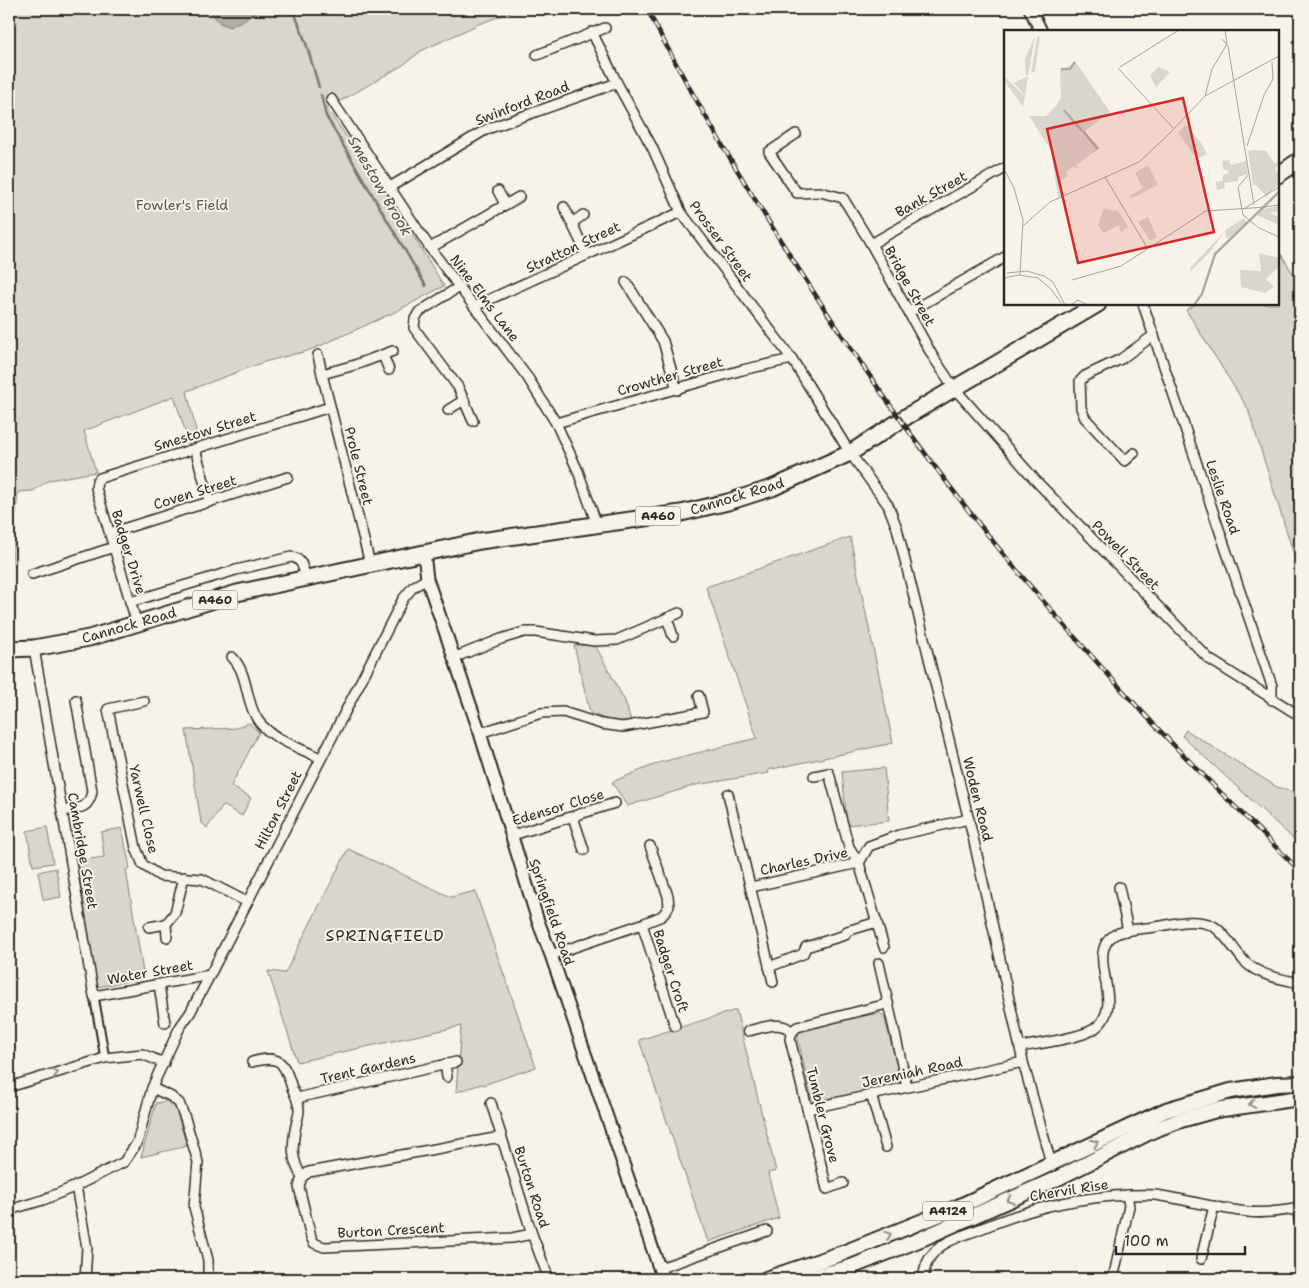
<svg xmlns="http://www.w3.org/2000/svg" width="1309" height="1288" viewBox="0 0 1309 1288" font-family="'Shantell Sans',sans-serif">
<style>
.green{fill:#dad6cc;stroke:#82807c}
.water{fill:#afaca4;stroke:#7a7874}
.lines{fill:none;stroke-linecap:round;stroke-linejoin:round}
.stream{stroke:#7a7874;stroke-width:2.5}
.pedestrian-casing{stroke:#2b2b2b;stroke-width:11}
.minor-casing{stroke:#2b2b2b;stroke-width:12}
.tertiary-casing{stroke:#2b2b2b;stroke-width:15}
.primary-casing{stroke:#2b2b2b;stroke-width:18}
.trunk-casing{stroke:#2b2b2b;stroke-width:19}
.pedestrian{stroke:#f7f3e8;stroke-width:7}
.minor{stroke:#f7f3e8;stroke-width:9}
.tertiary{stroke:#f7f3e8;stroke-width:11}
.primary{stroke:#f7f3e8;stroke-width:14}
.trunk{stroke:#f7f3e8;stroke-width:15}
.rail-casing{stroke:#2b2b2b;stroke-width:4.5}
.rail{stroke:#f7f3e8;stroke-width:2.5;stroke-dasharray:8;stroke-linecap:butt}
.oneway{stroke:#918f8a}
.labels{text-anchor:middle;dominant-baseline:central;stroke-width:4;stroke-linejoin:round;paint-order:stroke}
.shield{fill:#f7f3e8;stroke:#686764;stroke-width:1}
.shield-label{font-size:12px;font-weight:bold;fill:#2b2b2b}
.street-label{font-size:14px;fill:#2b2b2b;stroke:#f7f3e8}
.park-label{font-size:14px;fill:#575653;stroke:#f7f3e8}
.water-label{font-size:15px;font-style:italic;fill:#53524f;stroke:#f7f3e8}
.quarter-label{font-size:16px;letter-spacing:1px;fill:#2b2b2b;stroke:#f7f3e8}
.inset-river{fill:none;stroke:#afaca4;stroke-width:2.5}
.inset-road{fill:none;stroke:#a5a39c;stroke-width:1}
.view{fill:#d62828;fill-opacity:0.15;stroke:#d62828;stroke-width:2.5}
.inset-edge{fill:none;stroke:#2b2b2b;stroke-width:2.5}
</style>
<rect width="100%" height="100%" fill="#f7f3e8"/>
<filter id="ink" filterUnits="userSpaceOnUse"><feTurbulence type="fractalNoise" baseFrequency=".02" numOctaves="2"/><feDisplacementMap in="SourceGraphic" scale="10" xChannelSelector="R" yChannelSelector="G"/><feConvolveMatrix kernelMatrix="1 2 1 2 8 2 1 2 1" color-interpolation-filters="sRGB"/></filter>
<g filter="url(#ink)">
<g class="green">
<polygon points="9,9 519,9 479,24 421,51 403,65 327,109 385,190 444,286 395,312 320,346 307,351 264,362 187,391 198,440 189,443 174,396 84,431 96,472 49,480 33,491 18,492 9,594"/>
<polygon points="1281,254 1300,285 1300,574 1248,409 1186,310 1196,304 1278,304 1278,256"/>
<polygon points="850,537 893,743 768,770 769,773 696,785 627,806 612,782 661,762 757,738 706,587"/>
<polygon points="574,645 595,645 625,701 631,721 630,722 608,720 590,713"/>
<polygon points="249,723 259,732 231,786 251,798 242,816 223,805 207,828 201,822 186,730 236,728"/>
<polygon points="1186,730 1277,787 1300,794 1300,845 1182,736"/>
<polygon points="884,768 889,821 847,825 842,772"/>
<polygon points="47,827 53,863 33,866 27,831"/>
<polygon points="122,828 130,868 126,870 144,978 97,987 77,861 104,857 101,832"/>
<polygon points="348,849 451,897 475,891 536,1067 483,1085 482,1084 456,1092 461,1026 297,1062 268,971 285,973"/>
<polygon points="56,868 61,897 45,900 43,899 38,872"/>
<polygon points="736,1010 776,1171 768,1173 779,1218 708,1242 639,1040"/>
<polygon points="879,1013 883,1015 885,1019 900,1078 899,1083 815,1102 812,1101 798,1039 798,1034 803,1029"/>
<polygon points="167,1101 175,1106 187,1146 141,1157 156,1103"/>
</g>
<polygon class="water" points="208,9 258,9 258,12 230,27 220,23"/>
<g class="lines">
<g class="stream">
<polyline points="293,9 306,43 319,87"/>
<polyline points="321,95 326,116 426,286"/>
</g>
<defs>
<polyline id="pedestrian" points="94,996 105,1058"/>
<g id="minor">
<polyline points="592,32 617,83 652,147 681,212 792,359 850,453 888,505 897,528 973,837 1023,1062 1051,1163"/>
<polyline points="537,55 605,28"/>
<polyline points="331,99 430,248 528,378 556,423 578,471 597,525"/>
<polyline points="796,134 769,152 797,193 820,192 843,198 871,244 932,355 954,388 1038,483 1209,659 1300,716"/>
<polyline points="390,187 487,129 617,83"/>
<polyline points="498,191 505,204"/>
<polyline points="564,207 587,255"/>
<polyline points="572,223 583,215"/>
<polyline points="871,244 1005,168"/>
<polyline points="430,248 519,197"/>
<polyline points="626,282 663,341 677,390"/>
<polyline points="459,287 419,312 415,319 414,328 458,387 473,421"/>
<polyline points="1143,304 1272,686 1272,700"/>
<polyline points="475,306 681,212"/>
<polyline points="909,312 1005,257"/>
<polyline points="318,355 322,374"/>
<polyline points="383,355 389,370"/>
<polyline points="448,410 464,400"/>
<polyline points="556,423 742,370 792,359"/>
<polyline points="195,449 210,502"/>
<polyline points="1134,453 1125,461 1085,418 1081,408 1080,381 1085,376 1121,359 1154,335"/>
<polyline points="110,533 288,477"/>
<polyline points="370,564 322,374 355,365 393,351"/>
<polyline points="32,574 114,547"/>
<path d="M130,602l106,-32 55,-13c11,1 12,11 15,21"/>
<polyline points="667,618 673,636"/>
<polyline points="137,624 96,488 97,481 100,478 330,407"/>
<polyline points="34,648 94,996 210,975"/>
<path d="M232,657c16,16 13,41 24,60 10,20 44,31 64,41"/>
<polyline points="453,658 501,639 524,632 536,632 594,641 617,640 679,613"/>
<polyline points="144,701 108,709 136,848 143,865 160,876 202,879 247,902"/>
<polyline points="480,733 541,713 563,712 601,724 623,727 703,712 699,696"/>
<polyline points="814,776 829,773 849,847 859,863 884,947"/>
<polyline points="728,794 773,982"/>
<path d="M62,811c16,-3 27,-1 30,-20l-16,-91"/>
<polyline points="573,817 584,850"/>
<polyline points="510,836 615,803"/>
<polyline points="751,887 859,863 869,846 899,835 969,819"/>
<polyline points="1119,887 1128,931"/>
<polyline points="642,924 675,1026"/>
<polyline points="149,927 166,924"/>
<polyline points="167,937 166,924 175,913 184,877"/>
<polyline points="551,955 642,924 662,916 666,911 669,906 668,896 650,846"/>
<polyline points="879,963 907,1087"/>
<polyline points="769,967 803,954 806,947 845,935 847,931 877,922"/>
<polyline points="159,985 165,1023"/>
<path d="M748,1031c14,-3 33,-12 44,1"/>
<path d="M1020,1047c17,-3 61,-9 74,-18 35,-24 -11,-74 20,-94 11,-6 28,-6 41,-8 18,-3 39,-9 56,-2 11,4 25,27 33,36 15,15 37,18 56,22"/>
<path d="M252,1062c28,-8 32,0 40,26 3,7 7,14 7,22 0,5 -2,11 -3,15 -4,20 -5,35 6,52"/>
<polyline points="445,1064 447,1077"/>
<polyline points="9,1087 105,1058 142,1054 164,1063"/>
<polyline points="152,1088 170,1096 179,1103 185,1118 198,1162 194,1207 208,1260 208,1279"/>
<polyline points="871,1094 886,1147"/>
<polyline points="297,1098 456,1062"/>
<polyline points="491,1103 532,1234 549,1279"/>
<polyline points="807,1109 1023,1062"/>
<polyline points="502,1141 495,1138 309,1172 302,1177 299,1187 311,1237 314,1243 324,1247 512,1238 532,1234"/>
<polyline points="843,1183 827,1189 790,1039 792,1032 797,1027 887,1004"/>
<polyline points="76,1186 87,1248 85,1279"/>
<polyline points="1297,1208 1300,1223"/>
<polyline points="9,1210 43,1200 76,1186 124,1162 137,1143 152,1088 158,1074 180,1027 190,1013 210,975 403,599 413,587 427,579"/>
<polyline points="1201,1259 1214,1206"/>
<polyline points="851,1267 853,1279"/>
<polyline points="660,1268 767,1231"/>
<path d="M923,1279c1,-6 2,-13 5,-18 9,-20 38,-26 57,-34 46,-18 79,-27 128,-31 14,-1 28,-2 42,-1 31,4 61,14 93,17 17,2 35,-1 52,-4"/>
<polyline points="1113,1279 1129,1206 1127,1195"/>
<polyline points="1299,1279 1300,1272"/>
</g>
<g id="tertiary">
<polyline points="1030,9 1041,31"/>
<polyline points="424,553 427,579 480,733 538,921 551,955 663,1279"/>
</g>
<g id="primary">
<polyline points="766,1279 843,1253 958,1207 1166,1110 1231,1091 1277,1084 1300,1083"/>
<polyline points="807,1279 851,1267 921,1239 1054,1180 1154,1130 1181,1120 1216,1110 1300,1098"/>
</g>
<g id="trunk">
<polyline points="1278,175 1300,160"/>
<polyline points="9,649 34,648 89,638 237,593 424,553 480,541 681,513 728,502 772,488 850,453 909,415 1098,304"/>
</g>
</defs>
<use href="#pedestrian" class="pedestrian-casing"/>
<use href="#minor" class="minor-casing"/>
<use href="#tertiary" class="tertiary-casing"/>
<use href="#primary" class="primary-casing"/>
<use href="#trunk" class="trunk-casing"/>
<use href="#pedestrian" class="pedestrian"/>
<use href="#minor" class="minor"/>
<use href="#tertiary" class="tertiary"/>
<use href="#primary" class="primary"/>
<use href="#trunk" class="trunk"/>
<defs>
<path id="rail" d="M647,9c46,89 97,175 151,259 75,117 155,230 246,334 39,45 80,91 121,134 44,46 90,90 135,135"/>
</defs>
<use href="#rail" class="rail-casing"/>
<use href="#rail" class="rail"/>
</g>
<defs><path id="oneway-chevron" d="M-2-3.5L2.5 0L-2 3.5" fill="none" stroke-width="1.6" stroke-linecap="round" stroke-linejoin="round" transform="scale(1.25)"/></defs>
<g class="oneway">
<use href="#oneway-chevron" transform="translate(55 1073) rotate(-17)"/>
<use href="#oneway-chevron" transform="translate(1252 1104) rotate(170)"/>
<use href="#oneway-chevron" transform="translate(1095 1143) rotate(-25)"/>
<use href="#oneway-chevron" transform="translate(1010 1200) rotate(156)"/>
<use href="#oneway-chevron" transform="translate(888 1235) rotate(-22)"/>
</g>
</g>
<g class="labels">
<g class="shield">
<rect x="635.5" y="506.5" width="45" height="19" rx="4"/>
<rect x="192.5" y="590.5" width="45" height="19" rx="4"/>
<rect x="923" y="1201.5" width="50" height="19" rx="4"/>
</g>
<g class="shield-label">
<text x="658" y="516">A460</text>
<text x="215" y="600">A460</text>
<text x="948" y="1211">A4124</text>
</g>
<g class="street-label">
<text transform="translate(522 103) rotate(-21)">Swinford Road</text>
<text transform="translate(931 194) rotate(-29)">Bank Street</text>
<text transform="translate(721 241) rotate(54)">Prosser Street</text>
<text transform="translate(573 247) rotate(-25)">Stratton Street</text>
<text transform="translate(910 286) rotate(61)">Bridge Street</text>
<text transform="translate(485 298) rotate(53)">Nine Elms Lane</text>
<text transform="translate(670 376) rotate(-16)">Crowther Street</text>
<text transform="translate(205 431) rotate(-17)">Smestow Street</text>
<text transform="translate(359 466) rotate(76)">Prole Street</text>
<text transform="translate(195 492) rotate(-17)">Coven Street</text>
<text transform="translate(737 496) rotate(-17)">Cannock Road</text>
<text transform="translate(1223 497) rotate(71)">Leslie Road</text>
<text transform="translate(129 552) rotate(73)">Badger Drive</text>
<text transform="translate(1126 555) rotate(46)">Powell Street</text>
<text transform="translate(129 625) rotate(-16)">Cannock Road</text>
<text transform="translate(978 799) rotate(76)">Woden Road</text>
<text transform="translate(558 807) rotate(-17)">Edensor Close</text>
<text transform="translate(144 809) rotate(77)">Yarwell Close</text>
<text transform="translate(278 810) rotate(-63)">Hilton Street</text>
<text transform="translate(83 851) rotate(80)">Cambridge Street</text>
<text transform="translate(804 861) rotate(-12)">Charles Drive</text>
<text transform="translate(552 912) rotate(71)">Springfield Road</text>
<text transform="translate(671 971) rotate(72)">Badger Croft</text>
<text transform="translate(150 972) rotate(-10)">Water Street</text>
<text transform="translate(368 1068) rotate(-13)">Trent Gardens</text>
<text transform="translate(912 1072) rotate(-12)">Jeremiah Road</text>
<text transform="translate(823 1115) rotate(76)">Tumbler Grove</text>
<text transform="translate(532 1187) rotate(72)">Burton Road</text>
<text transform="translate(1069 1190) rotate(-9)">Chervil Rise</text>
<text transform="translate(391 1230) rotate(-3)">Burton Crescent</text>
</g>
<g class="park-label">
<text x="182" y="205">Fowler's Field</text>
</g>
<g class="water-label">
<text transform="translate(380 186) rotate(60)">Smestow Brook</text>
</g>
<g class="quarter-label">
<text x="385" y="935">SPRINGFIELD</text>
</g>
</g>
<g transform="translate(1004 30)">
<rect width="275" height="275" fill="#f7f3e8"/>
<path d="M31,6l-7,39h-2l-1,-16zM36,6l-5,35 -4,3 6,-37zM71,31l35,51 -26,20 16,16 -24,17 2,5 -4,-4 -8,6 2,4 -7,4 2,16 -5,1 -7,-47 -22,-34h17l10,-10 5,-8 -1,-29 9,-2zM154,37l12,5 -14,15 -6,-11zM0,46l21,21 -2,10 -19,-27zM24,46l-3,20 -11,-13zM182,95l15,18 6,11 -10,5 -19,-26zM249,120l13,1 9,13 4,-2 -4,8 4,4v10l-13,12 -10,-11h-3l-5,-34zM225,130l2,5 15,-4 2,13 -10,3v4l-14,2 1,5 -8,2 -1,-8 7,-1v-6l6,-2 -1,-3h-4l-2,-9zM144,135l10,20 -26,13 -3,-2 14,-8 -8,-15zM275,176v5l-9,2 9,4v8l-22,-10 5,-6zM100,179l14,2 10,16 -7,5 -2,-7 -16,8 -5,-9zM144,187l9,20 -7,4 -12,-19zM240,188l3,5 -20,16 -2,-9zM220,202l-14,20 -20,20 1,-5zM255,223l20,5v8l-13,13 8,8 -9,6 -24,-6 -1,-17 21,1z" fill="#dad6cc"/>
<path class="inset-river" d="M57,39h9l5,-7M60,80l18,21M79,101l15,18M190,275l8,-11 13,-40 64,-62"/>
<path class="inset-road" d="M218,9l6,7 26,159M116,37l59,-37M114,38l55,60M201,66l74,-40M243,116l17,-51 9,-16 -1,-17M0,139l10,19 9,32 -3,55M244,145l-10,12 5,28 16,13 20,9M101,147l43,72M259,177l16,-2M241,178l34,-21M19,196l27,-24 89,-40 30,-28 36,-38 7,-27 15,-25 -2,-14M3,243l20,-2 17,5 9,6 12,23M0,248l15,-3 19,3 13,11 10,14M68,250l49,-14 85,-55 60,-4M67,275l7,-5 9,5"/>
<path class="view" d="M179,68l31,134 -136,31 -31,-134z"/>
<rect width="275" height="275" class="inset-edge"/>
</g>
<rect width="1309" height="1288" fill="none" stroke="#f7f3e8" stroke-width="30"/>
<rect x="15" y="15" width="1279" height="1258" fill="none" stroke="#2b2b2b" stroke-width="2" filter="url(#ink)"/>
<path d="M1116 1246v8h129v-8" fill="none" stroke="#2b2b2b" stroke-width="2.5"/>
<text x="1124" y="1246" font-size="15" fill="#2b2b2b" stroke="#f7f3e8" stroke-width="4" paint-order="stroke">100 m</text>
</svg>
